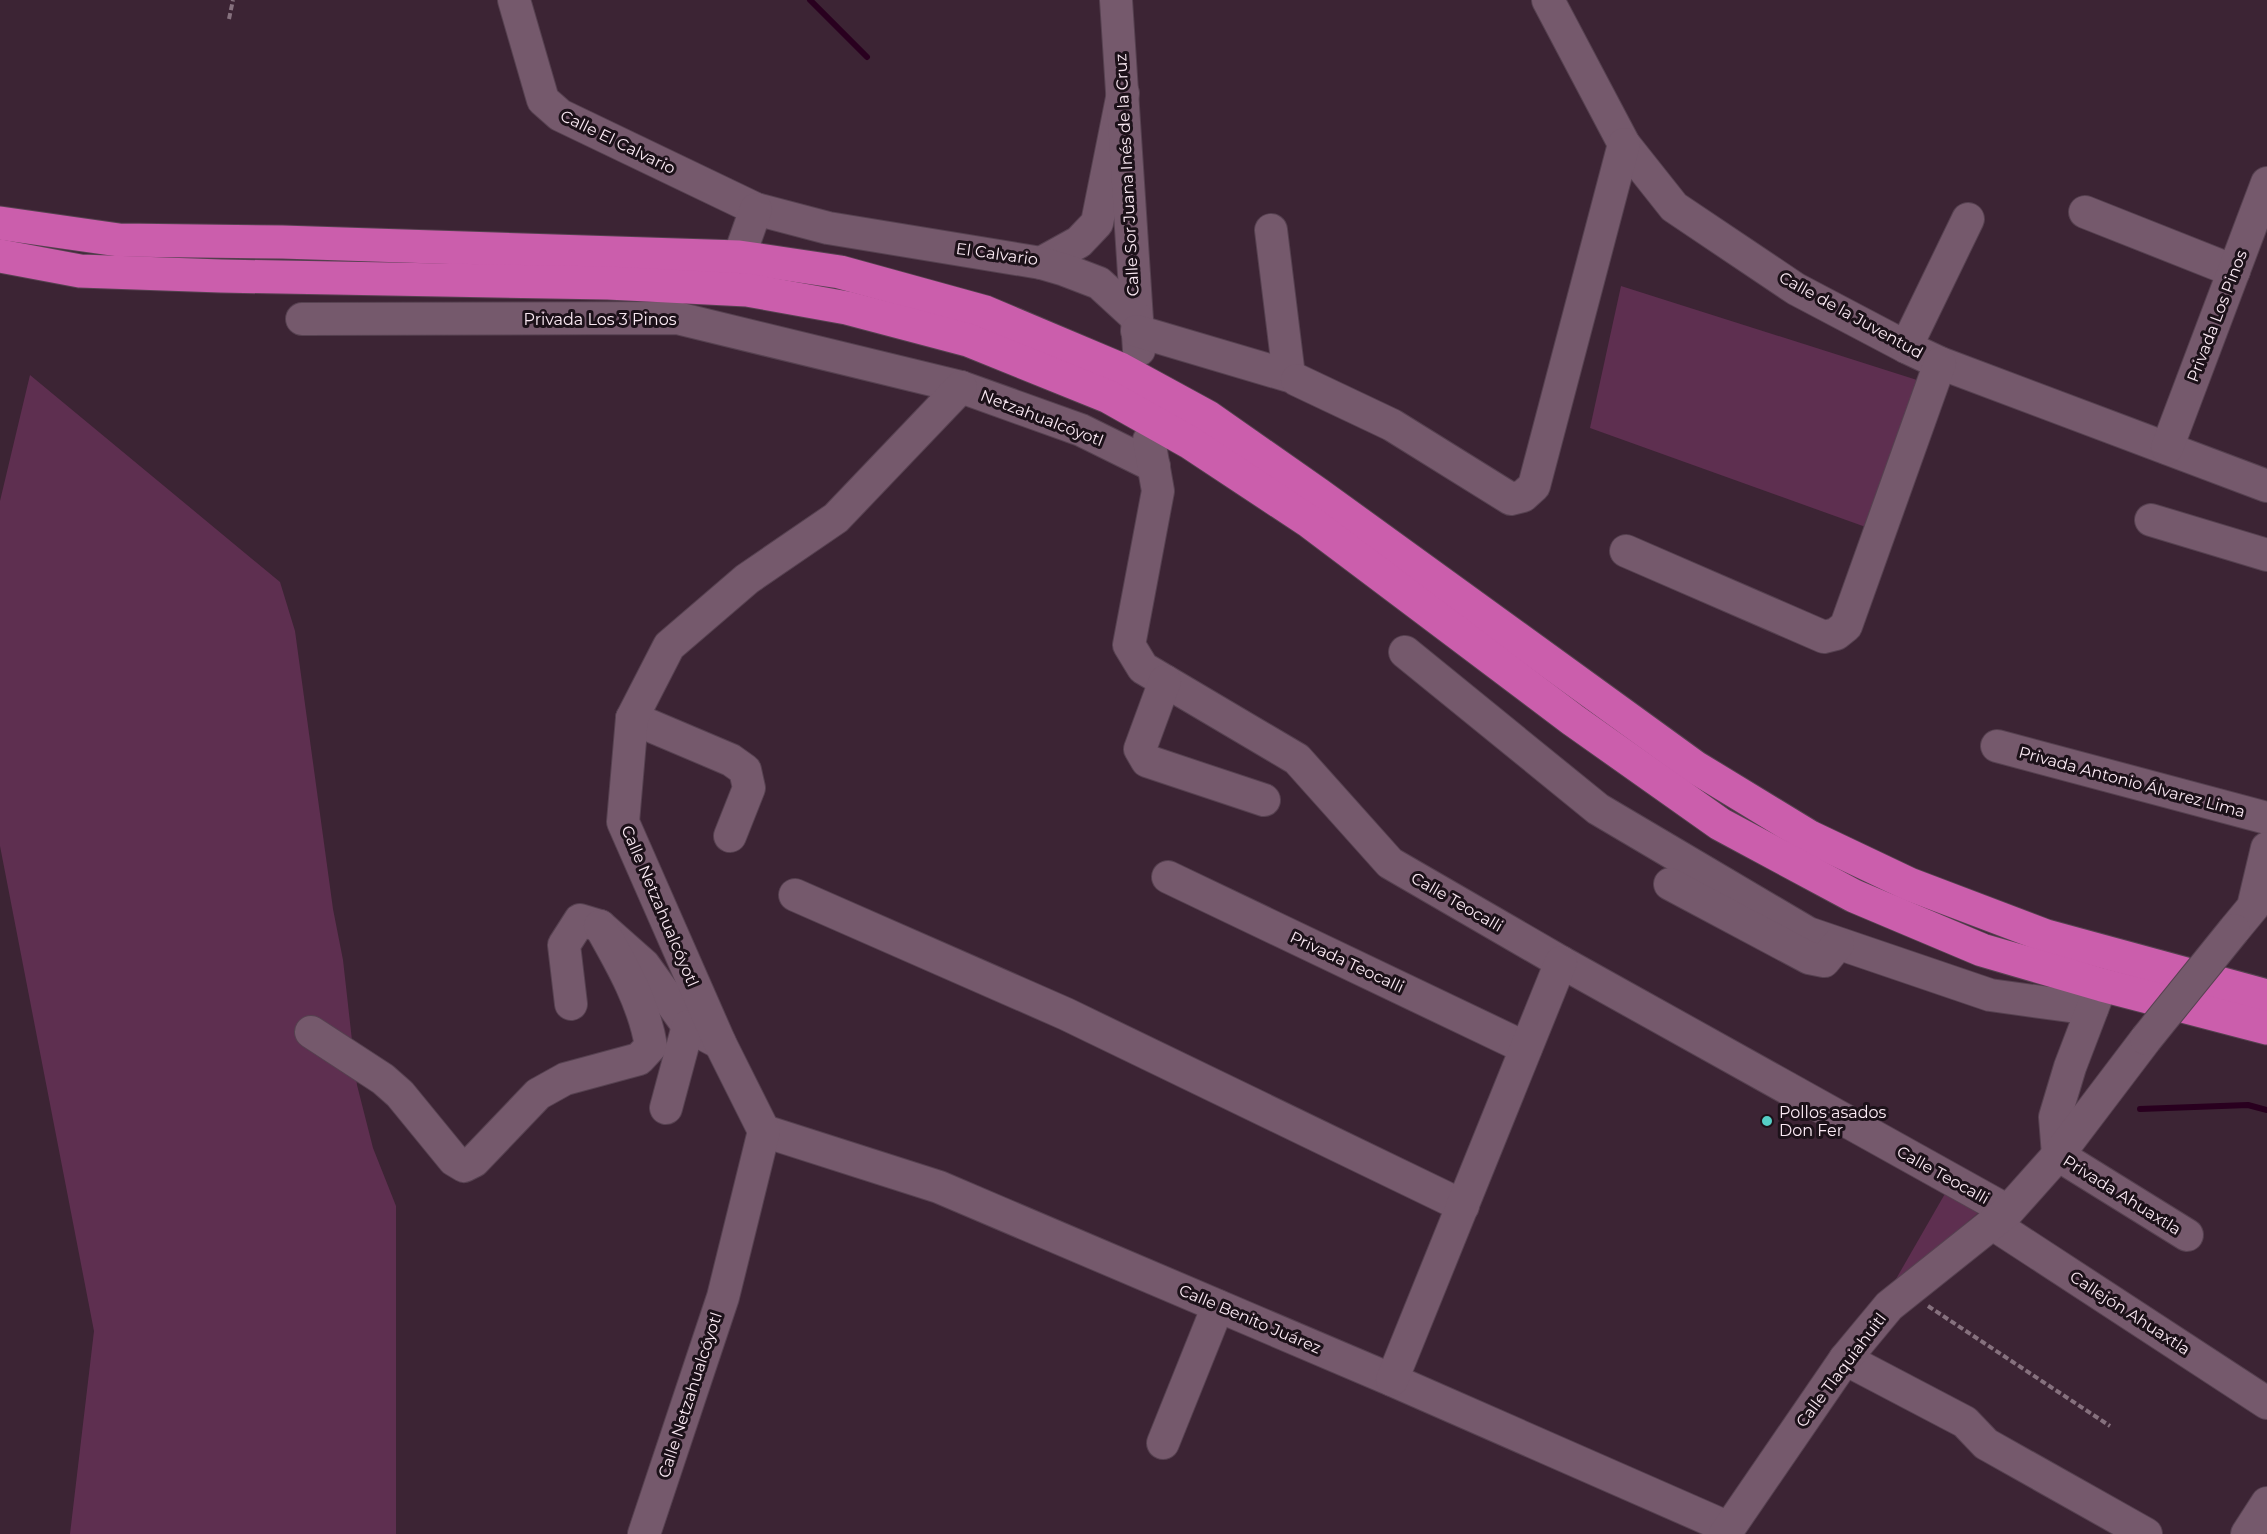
<svg xmlns="http://www.w3.org/2000/svg" width="2267" height="1534" viewBox="0 0 2267 1534" font-family="Montserrat,sans-serif">
<style>
.green{fill:#5e2f50}
.lines{fill:none;stroke-linecap:round;stroke-linejoin:round}
.stream{stroke:#29001f;stroke-width:6}
.minor-casing{stroke:#564150;stroke-width:34}
.highway-casing{stroke:#564150;stroke-width:35}
.path{stroke:#86717e;stroke-width:4;stroke-dasharray:6 3;stroke-linecap:butt}
.minor{stroke:#75596c;stroke-width:32}
.highway{stroke:#cb5eac;stroke-width:33}
.minor-bridge-casing{stroke:#564150;stroke-width:34;stroke-linecap:butt}
.minor-bridge{stroke:#75596c;stroke-width:32}
.poi-dot{fill:#55cec6;stroke:#1c1119;stroke-width:2}
.labels{text-anchor:middle;dominant-baseline:central;stroke-width:6;stroke-linejoin:round;paint-order:stroke}
.street-label{font-size:16px;fill:#fbeaf4;stroke:#1c1119}
.poi-label{font-size:16px;fill:#fbeaf4;stroke:#1c1119;text-anchor:start}
</style>
<rect width="100%" height="100%" fill="#3c2434"/>
<g class="green">
<polygon points="1621,286 1917,380 1874,530 1590,428"/>
<polygon points="30,375 280,582 295,631 333,909 343,960 357,1085 373,1148 396,1206 396,1534 70,1534 94,1331 0,846 0,501"/>
<polygon points="1950,1185 1984,1208 1892,1286"/>
</g>
<g class="lines">
<g class="stream">
<polyline points="810,0 867,57"/>
<polyline points="2140,1109 2248,1105 2267,1110"/>
</g>
<defs>
<g id="minor">
<polyline points="514,0 543,100 560,115 756,209 828,228 1041,263 1079,242 1097,223 1123,93"/>
<polyline points="1116,0 1139,350"/>
<polyline points="1548,0 1624,144 1674,207 1796,289 1906,347 1940,363 2267,486"/>
<polyline points="2085,212 2234,271"/>
<polyline points="739,257 756,209"/>
<polyline points="1041,263 1065,270 1099,283 1136,317"/>
<polyline points="302,319 677,318 961,387 1081,430 1154,466"/>
<polyline points="1137,331 1289,376 1271,230"/>
<polyline points="1906,347 1968,219"/>
<polyline points="1297,380 1392,425 1511,499 1523,496 1534,486 1624,144"/>
<polyline points="1149,440 1158,491 1129,645 1143,668 1297,759 1390,863 1561,962 2008,1211"/>
<polyline points="2167,448 2267,183"/>
<polyline points="2151,520 2267,555"/>
<polyline points="1626,551 1824,637 1836,634 1846,626 1940,363"/>
<polyline points="1405,652 1598,809 1808,933 1990,995 2092,1009"/>
<polyline points="1165,681 1140,749 1147,761 1264,800"/>
<polyline points="632,718 731,760 745,770 749,788 730,836"/>
<polyline points="1997,746 2267,818"/>
<polyline points="1168,877 1526,1048"/>
<polyline points="1670,884 1809,958 1824,961 1838,944"/>
<polyline points="795,895 1066,1014 1463,1206"/>
<polyline points="2234,930 2253,907 2267,848"/>
<polyline points="571,1004 564,945 580,920 600,926 644,965 688,1026 720,1043"/>
<path d="M311,1032l72,47 17,15 54,66 10,6 10,-5 64,-67 27,-15 74,-20 12,-13c-7,-43 -30,-83 -51,-120"/>
<polyline points="666,1108 688,1026"/>
<polyline points="764,1131 939,1187 1392,1380 1729,1528"/>
<polyline points="2058,1155 2055,1117 2070,1067 2099,991"/>
<polyline points="2058,1155 2187,1235"/>
<polyline points="1993,1224 2267,1403"/>
<polyline points="1845,1359 1965,1422 1986,1444 2146,1534"/>
<polyline points="1392,1380 1561,962"/>
<polyline points="1163,1443 1218,1306"/>
<polyline points="644,1534 723,1297 764,1131 720,1043 623,822 632,718 669,646 747,579 836,518 961,387"/>
<polyline points="1725,1534 1845,1359 1889,1306 2008,1211 2058,1155 2146,1039"/>
<polyline points="2247,1534 2267,1503"/>
</g>
<g id="highway">
<polyline points="0,223 119,240 282,242 739,257 840,272 985,312 1120,369 1208,417 1318,494 1695,767 1810,837 1909,884 2046,936 2267,996"/>
<polyline points="0,256 80,271 221,276 608,283 747,290 847,308 968,340 1109,397 1189,442 1310,522 1573,720 1720,824 1854,896 1982,950 2102,985 2267,1028"/>
</g>
</defs>
<use href="#minor" class="minor-casing"/>
<use href="#highway" class="highway-casing"/>
<g class="path">
<polyline points="229,19 233,0"/>
<polyline points="1928,1306 2110,1426"/>
</g>
<use href="#minor" class="minor"/>
<use href="#highway" class="highway"/>
<defs>
<polyline id="minor-bridge" points="2146,1039 2234,930"/>
</defs>
<use href="#minor-bridge" class="minor-bridge-casing"/>
<use href="#minor-bridge" class="minor-bridge"/>
</g>
<circle class="poi-dot" cx="1767" cy="1121" r="6"/>
<g class="labels">
<g class="street-label">
<text transform="translate(618 142) rotate(26)">Calle El Calvario</text>
<text transform="translate(1127 175) rotate(-93)">Calle Sor Juana Inés de la Cruz</text>
<text transform="translate(997 254) rotate(8)">El Calvario</text>
<text transform="translate(1851 315) rotate(29)">Calle de la Juventud</text>
<text transform="translate(2217 316) rotate(-69)">Privada Los Pinos</text>
<text x="600" y="319">Privada Los 3 Pinos</text>
<text transform="translate(1042 418) rotate(21)">Netzahualcóyotl</text>
<text transform="translate(2132 782) rotate(15)">Privada Antonio Álvarez Lima</text>
<text transform="translate(1457 902) rotate(30)">Calle Teocalli</text>
<text transform="translate(660 906) rotate(67)">Calle Netzahualcóyotl</text>
<text transform="translate(1347 962) rotate(25)">Privada Teocalli</text>
<text transform="translate(1943 1175) rotate(29)">Calle Teocalli</text>
<text transform="translate(2122 1195) rotate(32)">Privada Ahuaxtla</text>
<text transform="translate(2130 1313) rotate(33)">Callejón Ahuaxtla</text>
<text transform="translate(1250 1319) rotate(23)">Calle Benito Juárez</text>
<text transform="translate(1841 1370) rotate(-53)">Calle Tlaquiahuitl</text>
<text transform="translate(690 1395) rotate(-72)">Calle Netzahualcóyotl</text>
</g>
<g class="poi-label">
<text x="1779" y="1112">Pollos asados<tspan x="1779" dy="18">Don Fer</tspan></text>
</g>
</g>
</svg>
